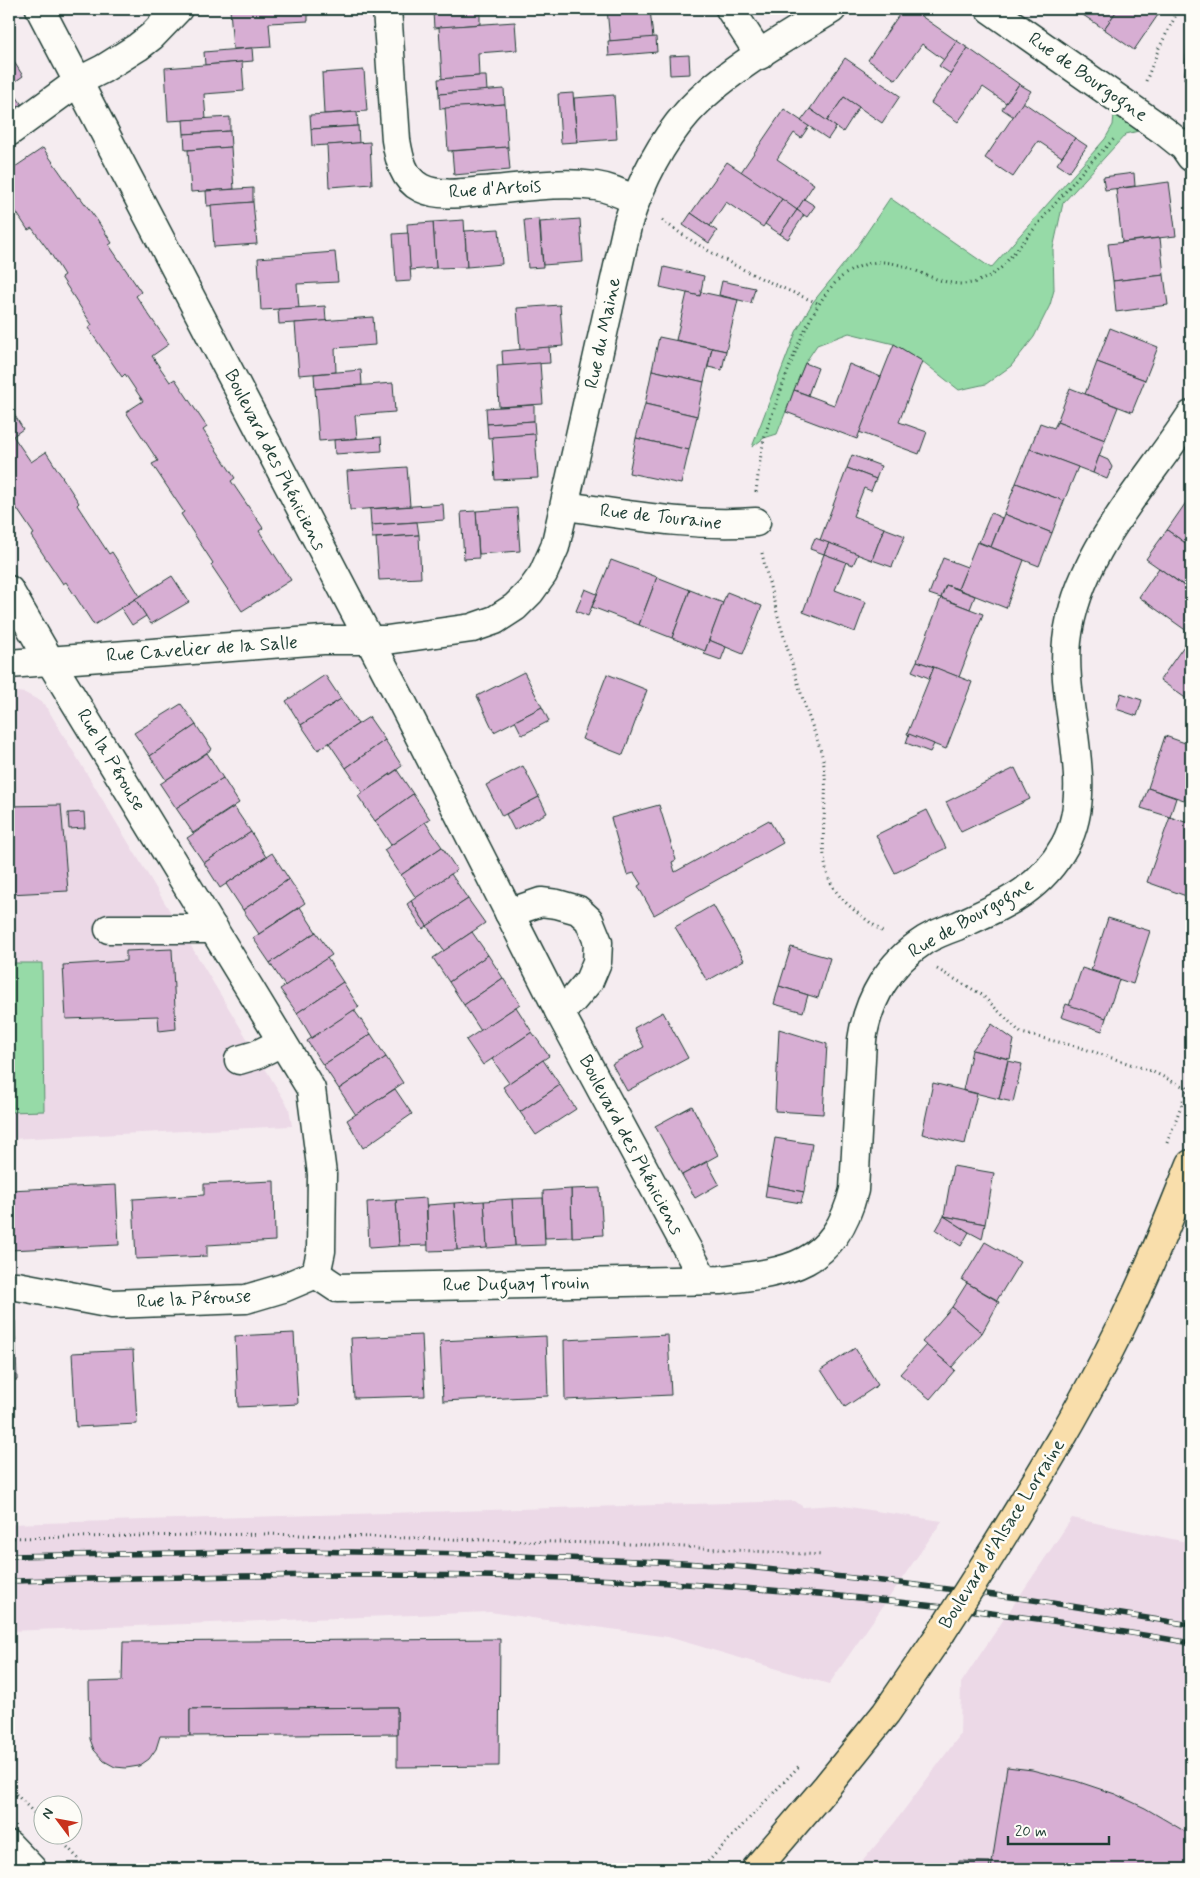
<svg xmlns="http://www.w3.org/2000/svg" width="1200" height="1878" viewBox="0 0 1200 1878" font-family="Mynerve,sans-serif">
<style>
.built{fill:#ecd9e7}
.green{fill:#96daa7;stroke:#5a8c6e}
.building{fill:#d7aed3;stroke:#1f3d34}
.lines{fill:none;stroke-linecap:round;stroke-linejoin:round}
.minor-casing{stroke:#1f3d34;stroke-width:31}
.major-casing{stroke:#1f3d34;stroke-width:31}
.path{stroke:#1f3d34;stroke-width:3;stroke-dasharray:1 4;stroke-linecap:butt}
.minor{stroke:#fdfcf7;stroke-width:28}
.major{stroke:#f9deab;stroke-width:28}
.rail-casing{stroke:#1f3d34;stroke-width:5.5}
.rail{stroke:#fdfcf7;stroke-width:4;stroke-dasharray:11;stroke-linecap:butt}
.major-bridge-casing{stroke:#1f3d34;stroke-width:31;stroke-linecap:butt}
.major-bridge{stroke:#f9deab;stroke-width:28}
.labels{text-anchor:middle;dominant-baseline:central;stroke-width:5;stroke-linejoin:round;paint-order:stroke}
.street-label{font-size:19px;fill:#1f3d34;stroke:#fdfcf7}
</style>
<rect width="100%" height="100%" fill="#f5ecf0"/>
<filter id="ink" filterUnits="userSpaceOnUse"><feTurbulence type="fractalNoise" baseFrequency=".02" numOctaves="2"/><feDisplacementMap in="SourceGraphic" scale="10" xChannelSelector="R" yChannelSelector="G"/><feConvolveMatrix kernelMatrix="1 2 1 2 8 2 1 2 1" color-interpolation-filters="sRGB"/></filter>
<g filter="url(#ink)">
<g class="built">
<polygon points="9,691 25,693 42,702 47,708 283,1098 289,1108 292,1126 9,1139"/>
<polygon points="795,1501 803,1507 836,1505 942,1521 829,1684 668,1637 490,1612 9,1631 9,1524"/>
<polygon points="1072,1518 1191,1543 1191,1869 856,1869 895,1822 960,1735 961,1683"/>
</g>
<g class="green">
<polygon points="1114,114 1143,130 1126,134 1063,203 1053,249 1054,290 1050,305 1034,337 1011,366 986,384 959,390 922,361 894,344 849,333 817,345 805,363 777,434 764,438 752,447 796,332 813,302 855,250 890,198 991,268 1105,139 1113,125"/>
<polygon points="9,963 42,963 44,1111 9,1112"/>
</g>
<g class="building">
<polygon points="230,9 308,9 308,21 269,23 271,47 233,49"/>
<polygon points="419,9 457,9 457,10 420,13"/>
<polygon points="480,9 480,24 434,28 433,12"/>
<polygon points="607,9 650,9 653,38 610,41"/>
<polygon points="903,9 911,9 957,41 944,60 922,44 896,80 868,60"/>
<polygon points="1074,9 1118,9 1104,29"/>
<polygon points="1118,9 1162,9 1134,50 1104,29"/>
<polygon points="515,22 517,50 478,53 479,76 442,79 439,27"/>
<polygon points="1189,28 1191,29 1191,79 1184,79"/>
<polygon points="656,37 657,52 609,56 608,41"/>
<polygon points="957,41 968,48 951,74 939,66"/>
<polygon points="252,48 253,61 205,65 204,52"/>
<polygon points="968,48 1019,84 1006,103 983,87 958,122 931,103"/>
<polygon points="9,54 23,76 9,86"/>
<polygon points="689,55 690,74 670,75 669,56"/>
<polygon points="845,58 900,96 882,123 844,97 827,121 810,109"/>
<polygon points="242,62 244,91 204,94 206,119 168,121 165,68"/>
<polygon points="364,70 367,111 324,114 322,73"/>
<polygon points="479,76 486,76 487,91 439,94 438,79"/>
<polygon points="1019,84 1031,91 1014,117 1002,109"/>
<polygon points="9,85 26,111 9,123"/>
<polygon points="504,89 505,104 440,109 439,94"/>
<polygon points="573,93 577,142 561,143 558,94"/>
<polygon points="614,95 617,139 577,142 574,98"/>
<polygon points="844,97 859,107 843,132 827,121"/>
<polygon points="1023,102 1075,138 1062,157 1038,141 1013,177 985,158"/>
<polygon points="505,104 508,147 448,151 445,108"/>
<polygon points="784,109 809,126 801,138 794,133 777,159 814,184 797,210 741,172"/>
<polygon points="810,109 836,127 828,139 801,121"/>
<polygon points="357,112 358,126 311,129 310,115"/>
<polygon points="230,117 230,131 184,134 183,120"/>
<polygon points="358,126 359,143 312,146 311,129"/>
<polygon points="230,131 231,147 185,150 184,134"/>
<polygon points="1075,138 1087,146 1069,172 1057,164"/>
<polygon points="370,142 372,184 329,187 327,145"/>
<polygon points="231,147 234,189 191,192 188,150"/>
<polygon points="508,147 510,170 454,175 452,151"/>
<polygon points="43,148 78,198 80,197 97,220 112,243 109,245 141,292 136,296 169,344 152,356 170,382 175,379 207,427 203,430 235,478 231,481 263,528 259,531 291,580 242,611 211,565 213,563 181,514 184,512 152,464 158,461 126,412 143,401 125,374 122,377 88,328 92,325 61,277 64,275 49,251 32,228 28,230 9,201 9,171"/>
<polygon points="727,162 782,199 763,227 726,202 710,226 691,213"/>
<polygon points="1134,173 1135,186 1105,190 1103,177"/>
<polygon points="1169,182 1176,236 1122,242 1116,189"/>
<polygon points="253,188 253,202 207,206 206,191"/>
<polygon points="782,199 797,210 780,234 765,224"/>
<polygon points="804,199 815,206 807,217 797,210"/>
<polygon points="253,202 257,244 214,247 211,205"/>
<polygon points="797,210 804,215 788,239 780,234"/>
<polygon points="691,213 717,231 709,243 683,225"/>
<polygon points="539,219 543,267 528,268 524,220"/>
<polygon points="580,219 583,262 543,265 540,222"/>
<polygon points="464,220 467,267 436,268 433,222"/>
<polygon points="433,222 436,268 410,270 407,224"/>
<polygon points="499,229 502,264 467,267 465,231"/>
<polygon points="408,233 411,281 396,282 393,234"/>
<polygon points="1160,238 1164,275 1113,281 1108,244"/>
<polygon points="335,252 338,282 297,284 299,308 261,310 258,258"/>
<polygon points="664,267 704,276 700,296 660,287"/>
<polygon points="1164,275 1168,305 1116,312 1113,281"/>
<polygon points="722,281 755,288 751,303 719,295"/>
<polygon points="701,292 738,300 726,351 676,340 687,293 700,296"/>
<polygon points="560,305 563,346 520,350 517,308"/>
<polygon points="325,306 326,321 279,324 278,309"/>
<polygon points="373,317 375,345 335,348 336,372 299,375 295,323"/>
<polygon points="1110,328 1158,347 1145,380 1097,362"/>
<polygon points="659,337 712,348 704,382 652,370"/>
<polygon points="894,344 922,361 899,422 927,432 919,454 859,432"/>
<polygon points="549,347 550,363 503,366 502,351"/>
<polygon points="712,348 726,351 722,370 708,367"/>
<polygon points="1097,362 1145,380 1132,412 1085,394"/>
<polygon points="540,363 543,404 499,407 497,366"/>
<polygon points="805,363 818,368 808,395 794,390"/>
<polygon points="849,364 881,377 857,439 786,412 794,390 834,405"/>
<polygon points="361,370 362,385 315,389 314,374"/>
<polygon points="652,370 704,382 697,416 645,404"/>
<polygon points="393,383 395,412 355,415 357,438 319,441 315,389"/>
<polygon points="1070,388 1118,407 1105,440 1057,422"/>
<polygon points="645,404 697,416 689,450 636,438"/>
<polygon points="534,405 534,421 487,424 486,408"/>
<polygon points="9,406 23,429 13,436 31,462 46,452 79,503 77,505 109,554 112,552 140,596 94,625 66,582 63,584 31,536 34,534 9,497"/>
<polygon points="534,421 535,434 488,438 487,424"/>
<polygon points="1057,422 1105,440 1093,473 1030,449 1040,423 1054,428"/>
<polygon points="535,434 538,478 495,480 492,437"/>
<polygon points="381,437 382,451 335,454 334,440"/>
<polygon points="636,438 689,450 681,484 629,473"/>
<polygon points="1030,449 1078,467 1064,501 1016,483"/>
<polygon points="852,455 881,466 876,479 847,468"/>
<polygon points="1099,456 1108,460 1112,467 1107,479 1093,473"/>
<polygon points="407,467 410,506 350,510 347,471"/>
<polygon points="847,468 876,479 871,491 864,488 853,516 884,528 872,560 820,540"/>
<polygon points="1016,483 1064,501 1052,533 1004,514"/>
<polygon points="1187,501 1191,504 1191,547 1167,530"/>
<polygon points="443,504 444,520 371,525 370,509"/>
<polygon points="517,508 520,551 479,554 476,511"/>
<polygon points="476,511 479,558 464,559 461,512"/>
<polygon points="991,513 1002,518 991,547 979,542"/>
<polygon points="1004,514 1052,533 1039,566 991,547"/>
<polygon points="417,522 419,535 372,538 371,525"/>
<polygon points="884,528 905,536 892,567 872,560"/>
<polygon points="1167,530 1191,547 1191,587 1189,589 1146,559"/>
<polygon points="419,535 421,578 379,580 376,538"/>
<polygon points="815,538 829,543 824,554 810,549"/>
<polygon points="977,542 1024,560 1006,608 958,589"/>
<polygon points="829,543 858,554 853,565 824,554"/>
<polygon points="824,554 846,562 835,590 866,602 855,632 803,612"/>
<polygon points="943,558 967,567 958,589 946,585 941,598 929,594"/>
<polygon points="611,560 657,577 639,625 592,607"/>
<polygon points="1159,568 1191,591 1191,613 1187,619 1191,622 1191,634 1139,597"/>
<polygon points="172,576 189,602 151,624 135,599"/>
<polygon points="657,577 690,590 672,638 639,625"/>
<polygon points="946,585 975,596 970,609 941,598"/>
<polygon points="585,589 597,594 588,616 576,611"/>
<polygon points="690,590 723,603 705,651 672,638"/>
<polygon points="727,592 762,606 743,654 709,640"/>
<polygon points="941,598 983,614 959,677 917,661"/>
<polygon points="135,599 146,616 132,625 121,608"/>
<polygon points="1191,636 1191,702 1160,680"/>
<polygon points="709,640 726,647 721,660 704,654"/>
<polygon points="917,661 934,667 929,678 912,671"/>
<polygon points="934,667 972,682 946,749 907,734"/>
<polygon points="524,672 542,707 494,732 477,696"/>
<polygon points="607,674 647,690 623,755 582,739"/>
<polygon points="325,675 341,699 301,725 286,701"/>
<polygon points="1121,693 1142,700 1137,716 1116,709"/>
<polygon points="341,699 358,724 318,750 301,725"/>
<polygon points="181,704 196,725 150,756 134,733"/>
<polygon points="542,707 549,721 522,735 515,721"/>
<polygon points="369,717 385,740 346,768 329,743"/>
<polygon points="196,725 212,749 166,780 150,756"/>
<polygon points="909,734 934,744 930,752 906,743"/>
<polygon points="1165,736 1191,745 1191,779 1184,800 1148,788"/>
<polygon points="385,740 402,766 363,793 346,768"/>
<polygon points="207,753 223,778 176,808 160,784"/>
<polygon points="523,766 539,797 502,816 486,785"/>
<polygon points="1015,768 1030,799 961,832 946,802"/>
<polygon points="397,770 413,794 375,821 358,796"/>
<polygon points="223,778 239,803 193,833 176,808"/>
<polygon points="1148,788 1176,798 1170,817 1141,808"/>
<polygon points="413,794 430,819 391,845 375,821"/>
<polygon points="539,797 547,813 514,830 506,814"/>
<polygon points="61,805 68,891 9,894 9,806"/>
<polygon points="659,805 676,860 672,862 675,872 769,820 783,843 654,915 638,886 641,884 634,873 627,875 611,818"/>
<polygon points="234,807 251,832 204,863 187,838"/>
<polygon points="927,810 946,848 895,873 876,835"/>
<polygon points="84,812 85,828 69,829 68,813"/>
<polygon points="1170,817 1191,824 1191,890 1189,897 1147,882"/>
<polygon points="425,822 442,847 401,875 384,850"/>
<polygon points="251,832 266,857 220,888 204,863"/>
<polygon points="442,847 457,870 416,898 401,875"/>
<polygon points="272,853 289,879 243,910 226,884"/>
<polygon points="451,874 468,899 427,926 411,901"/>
<polygon points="289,879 305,903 259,934 243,910"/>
<polygon points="468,899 485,923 444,951 427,926"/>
<polygon points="411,901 427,926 423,929 407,904"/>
<polygon points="713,905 744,960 707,981 675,927"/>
<polygon points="300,907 316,932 270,963 253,938"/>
<polygon points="1108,918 1150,931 1133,984 1091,970"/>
<polygon points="316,932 332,955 285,986 270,963"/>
<polygon points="472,932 488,955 449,982 433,958"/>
<polygon points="791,947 830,958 818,998 779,986"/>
<polygon points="172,949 176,1029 159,1031 158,1016 66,1019 63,965 126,961 126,951"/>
<polygon points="488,955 503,978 464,1005 449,982"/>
<polygon points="327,958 343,982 297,1013 280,989"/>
<polygon points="1082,968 1119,980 1106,1018 1069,1006"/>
<polygon points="503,978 520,1004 481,1031 464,1005"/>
<polygon points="343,982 359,1007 312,1038 297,1013"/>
<polygon points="779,986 808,995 803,1012 774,1004"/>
<polygon points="1066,1004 1106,1018 1102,1031 1061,1017"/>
<polygon points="516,1007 532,1032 483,1065 466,1040"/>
<polygon points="354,1010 371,1034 323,1065 307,1041"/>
<polygon points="663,1012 688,1058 627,1091 612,1064 644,1047 634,1028"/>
<polygon points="992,1024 1014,1040 1010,1059 972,1050"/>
<polygon points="779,1029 827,1044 823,1114 775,1111"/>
<polygon points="532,1032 549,1056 509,1083 492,1059"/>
<polygon points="371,1034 386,1057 339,1089 323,1065"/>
<polygon points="972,1050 1008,1059 999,1099 963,1090"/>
<polygon points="386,1057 403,1083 356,1115 339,1089"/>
<polygon points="543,1060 560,1085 520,1112 503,1087"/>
<polygon points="1008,1061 1022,1064 1013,1102 999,1099"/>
<polygon points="933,1083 977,1094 965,1144 922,1134"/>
<polygon points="560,1085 576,1109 536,1135 520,1112"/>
<polygon points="395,1089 412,1114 363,1148 347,1120"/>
<polygon points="692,1106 718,1155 682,1175 655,1126"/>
<polygon points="775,1138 812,1144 804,1192 767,1185"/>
<polygon points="707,1162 719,1184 695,1198 682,1175"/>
<polygon points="953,1166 994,1173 985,1224 944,1216"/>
<polygon points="274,1181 275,1241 207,1245 207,1256 136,1259 133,1199 204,1195 204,1184"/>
<polygon points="116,1185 119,1245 9,1250 9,1190"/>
<polygon points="767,1185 804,1192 801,1203 765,1197"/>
<polygon points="600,1188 603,1235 572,1237 571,1189"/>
<polygon points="571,1189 572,1237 545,1238 543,1191"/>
<polygon points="426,1198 428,1245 399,1246 396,1200"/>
<polygon points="543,1198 545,1245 515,1246 512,1199"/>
<polygon points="512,1199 515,1246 487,1248 484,1201"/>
<polygon points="396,1200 399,1246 369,1248 367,1202"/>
<polygon points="484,1201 487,1248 457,1250 454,1203"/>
<polygon points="454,1203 457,1250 428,1251 427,1205"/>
<polygon points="944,1216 969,1232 961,1246 936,1230"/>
<polygon points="944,1216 985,1224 982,1239 969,1232"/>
<polygon points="985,1242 1020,1262 997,1300 962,1280"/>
<polygon points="967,1283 999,1302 982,1333 952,1307"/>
<polygon points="952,1307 982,1333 952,1367 922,1342"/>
<polygon points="9,1321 15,1321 17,1380 9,1380"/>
<polygon points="294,1333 298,1404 238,1407 235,1336"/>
<polygon points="422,1335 425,1396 354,1398 351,1338"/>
<polygon points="668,1335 671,1395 565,1400 564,1340"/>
<polygon points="546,1336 548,1396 443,1401 440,1341"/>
<polygon points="926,1345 955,1370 930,1399 900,1374"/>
<polygon points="855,1348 878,1385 845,1407 821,1370"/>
<polygon points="133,1350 137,1424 76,1427 72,1353"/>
<polygon points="500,1639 499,1766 397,1767 397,1707 190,1709 190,1736 160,1736 156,1749 149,1759 139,1766 126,1768 115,1767 104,1761 94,1750 90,1739 89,1682 122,1681 123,1642"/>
<polygon points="397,1707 397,1734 190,1736 190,1709"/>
<polygon points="1007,1767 1032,1770 1076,1781 1115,1794 1145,1808 1191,1835 1191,1869 991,1869"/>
<polygon points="959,1861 990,1862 989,1869 959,1869"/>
<polygon points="170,1865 218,1869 169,1869"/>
</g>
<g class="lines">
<defs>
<g id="minor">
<polyline points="40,9 402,702 559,1011 704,1280"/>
<path d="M387,9l9,131c3,18 7,39 25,48 19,9 41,5 61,3 37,-3 76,-10 114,-5 14,2 26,8 39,14"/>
<polyline points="730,9 760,55"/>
<polyline points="990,9 1164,131 1184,147 1191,157"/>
<polyline points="9,132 79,81 103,69 138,47 152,36 178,9"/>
<path d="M566,506c63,9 126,21 190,16"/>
<polyline points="9,590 50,661 311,1089 322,1174 321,1251 316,1274 283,1288 246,1299 112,1304 17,1286 9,1286"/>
<path d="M9,664l314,-24h64l85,-12 23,-8 20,-13 15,-15 13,-18 12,-27 73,-325c13,-40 31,-77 59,-109 36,-41 98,-75 145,-104"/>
<polyline points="509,913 541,902 557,904 578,910 589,920 598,942 597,962 589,981 572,1001 559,1011"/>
<polyline points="109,929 214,929"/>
<polyline points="239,1060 256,1055 282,1042"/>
<path d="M316,1274l21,14 384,-8c68,-8 114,-14 133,-90l8,-150c6,-41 27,-77 63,-100 10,-6 21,-10 32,-14 46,-21 82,-34 108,-81 32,-58 -5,-140 2,-204 9,-86 79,-157 124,-226"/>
<polyline points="9,1845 32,1869"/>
</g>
<g id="major">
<path d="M982,1569c54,-86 107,-173 150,-265 22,-46 40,-93 59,-140"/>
<polyline points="756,1869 827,1786 886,1713 941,1633"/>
</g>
</defs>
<use href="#minor" class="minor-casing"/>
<use href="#major" class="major-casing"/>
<g class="path">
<polyline points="1146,81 1159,48 1179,9"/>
<path d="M662,220c49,37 103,61 158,84"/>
<path d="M756,492c2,-17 4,-35 8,-52 3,-13 8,-25 12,-36 14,-39 32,-94 61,-123 11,-11 29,-19 44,-19 11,0 23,4 33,8 35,15 57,23 88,-3l84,-100 30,-30"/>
<path d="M762,553c11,51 27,100 42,150 6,19 15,38 19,57 8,38 -8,87 7,121 10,22 35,37 54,52"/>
<polyline points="937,969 981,994 1021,1033 1079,1047 1151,1071 1191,1090"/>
<polyline points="1167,1143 1191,1080"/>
<polyline points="9,1538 263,1534 631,1544 822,1555"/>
<polyline points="9,1787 42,1821"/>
<polyline points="57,1836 88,1869"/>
<polyline points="701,1869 801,1764"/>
</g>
<use href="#minor" class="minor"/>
<use href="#major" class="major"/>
<defs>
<g id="rail">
<polyline points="9,1556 298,1551 474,1554 683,1563 747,1567 892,1582 1033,1600 1191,1625"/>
<path d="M9,1581c214,-5 429,-11 644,1 180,10 360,30 538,61"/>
</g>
</defs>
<use href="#rail" class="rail-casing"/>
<use href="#rail" class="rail"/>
<defs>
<polyline id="major-bridge" points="941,1633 982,1569"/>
</defs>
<use href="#major-bridge" class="major-bridge-casing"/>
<use href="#major-bridge" class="major-bridge"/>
</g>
</g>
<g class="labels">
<g class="street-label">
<text transform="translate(1088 77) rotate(35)">Rue de Bourgogne</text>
<text transform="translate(495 189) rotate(-4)">Rue d'Artois</text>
<text transform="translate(603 333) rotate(-78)">Rue du Maine</text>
<text transform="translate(275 460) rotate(63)">Boulevard des Phéniciens</text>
<text transform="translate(661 517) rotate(6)">Rue de Touraine</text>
<text transform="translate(202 649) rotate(-4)">Rue Cavelier de la Salle</text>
<text transform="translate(111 760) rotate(59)">Rue la Pérouse</text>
<text transform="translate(971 918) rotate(-30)">Rue de Bourgogne</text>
<text transform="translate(631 1145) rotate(62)">Boulevard des Phéniciens</text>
<text transform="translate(516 1284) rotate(-1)">Rue Duguay Trouin</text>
<text transform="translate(194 1299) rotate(-3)">Rue la Pérouse</text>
<text transform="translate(1002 1534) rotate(-58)">Boulevard d'Alsace Lorraine</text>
</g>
</g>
<rect width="1200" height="1878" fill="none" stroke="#fdfcf7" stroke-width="30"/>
<rect x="15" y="15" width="1170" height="1848" fill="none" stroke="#1f3d34" stroke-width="2" filter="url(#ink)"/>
<g transform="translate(58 1820) rotate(302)"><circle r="24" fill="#fdfcf7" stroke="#a4b0a9"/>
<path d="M0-4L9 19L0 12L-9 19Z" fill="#c8321e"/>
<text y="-8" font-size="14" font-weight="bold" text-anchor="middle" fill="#1f3d34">N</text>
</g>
<path d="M1008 1836v8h101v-8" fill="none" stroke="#1f3d34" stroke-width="2.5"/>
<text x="1015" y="1836" font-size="15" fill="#1f3d34" stroke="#fdfcf7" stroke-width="4" paint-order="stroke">20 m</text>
</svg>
